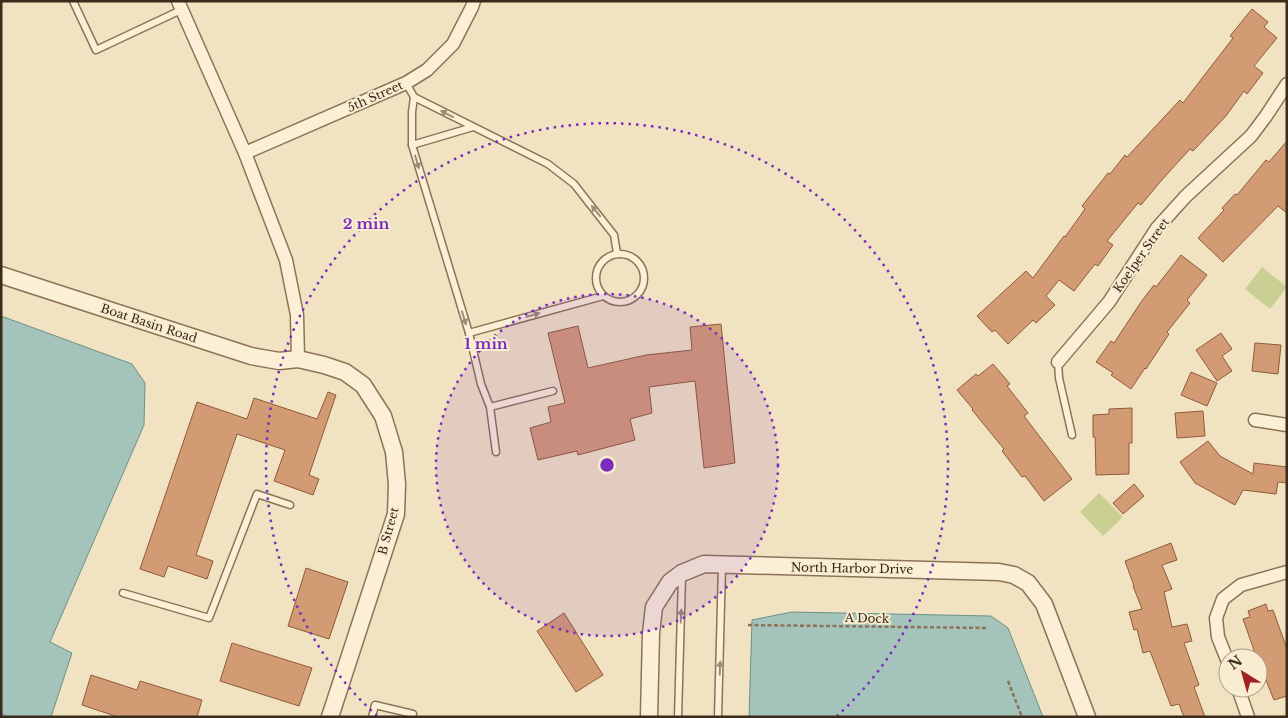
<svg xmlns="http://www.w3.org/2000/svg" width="1288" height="718" viewBox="0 0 1288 718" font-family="'Libre Baskerville',serif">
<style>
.green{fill:#cad094}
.water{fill:#a4c3ba;stroke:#6a9288}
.building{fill:#d39b73;stroke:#8e5b3a}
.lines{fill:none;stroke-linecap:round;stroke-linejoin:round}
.service-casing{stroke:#8c7357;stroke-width:9}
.minor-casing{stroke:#8c7357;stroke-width:15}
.tertiary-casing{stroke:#8c7357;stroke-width:19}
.path{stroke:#8c7357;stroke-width:2.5;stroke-dasharray:4 2.5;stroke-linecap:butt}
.service{stroke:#fbf0d5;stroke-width:6}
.minor{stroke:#fbf0d5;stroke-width:12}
.tertiary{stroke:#fbf0d5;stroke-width:16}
.oneway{fill:#9b8e78}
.ring{fill:none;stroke:#7b2cbf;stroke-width:2.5;stroke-dasharray:2.5 5}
.labels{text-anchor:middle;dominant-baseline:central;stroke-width:4;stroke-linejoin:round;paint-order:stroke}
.street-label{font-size:12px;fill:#3b2b1c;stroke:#f8edd1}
.centre{fill:#7b2cbf;stroke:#f8edd1;stroke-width:2.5}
.ring-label{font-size:15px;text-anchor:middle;font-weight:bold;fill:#7b2cbf;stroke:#f8edd1;stroke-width:4;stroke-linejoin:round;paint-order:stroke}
</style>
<rect width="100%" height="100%" fill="#f1e3c1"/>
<g class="green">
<polygon points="1262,267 1287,287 1270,309 1245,289"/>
<polygon points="1099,493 1123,517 1103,536 1080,512"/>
</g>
<g class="water">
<polygon points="1,316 132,364 145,383 144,425 50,642 72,653 51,717 8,717 1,714"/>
<polygon points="792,612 991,616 1008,628 1043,717 749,717 752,620"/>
</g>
<g class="building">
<polygon points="1252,9 1268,22 1264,27 1277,38 1254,66 1263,73 1247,94 1244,91 1226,116 1193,151 1190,149 1160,182 1141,205 1138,203 1107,241 1113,245 1098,266 1095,264 1074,291 1059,280 1046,296 1055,305 1036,323 1033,320 1008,344 995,330 992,332 977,316 1026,271 1033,278 1064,236 1065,237 1085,209 1082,206 1108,173 1110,174 1125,155 1127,157 1180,100 1183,103 1233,38 1230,36"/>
<polygon points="1287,141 1287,213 1278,206 1223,262 1198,238 1224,210 1222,208 1235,194 1237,195 1266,160 1269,162"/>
<polygon points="1181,255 1207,275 1187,300 1190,303 1167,332 1169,334 1146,369 1145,368 1131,389 1111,375 1113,373 1096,362 1111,341 1114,343 1141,302 1154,285 1156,287"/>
<polygon points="721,324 735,463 704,468 695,381 649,387 652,413 630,419 635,440 578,455 577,451 538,460 530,428 551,422 548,407 565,403 548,333 578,326 588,368 646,355 692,350 690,327"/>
<polygon points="1221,333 1232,349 1222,356 1232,371 1217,381 1196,350"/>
<polygon points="1255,343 1281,345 1278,374 1252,371"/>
<polygon points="993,364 1010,384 1007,386 1028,413 1024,416 1072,479 1044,501 1025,476 1022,477 1002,451 1004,449 972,410 973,409 957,390 976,374 978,376"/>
<polygon points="1191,372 1217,383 1207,406 1181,395"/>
<polygon points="328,392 336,395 309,475 319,479 313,495 274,481 285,450 237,434 196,555 213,561 207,579 168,566 164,577 140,569 197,402 247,419 254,398 317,419"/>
<polygon points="1132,408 1132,443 1129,443 1129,474 1096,475 1095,437 1093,437 1093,415 1109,414 1109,409"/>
<polygon points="1203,411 1205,436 1177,438 1175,413"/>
<polygon points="1208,441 1220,456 1253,474 1254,463 1287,467 1287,483 1278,482 1276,494 1243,490 1235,505 1195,483 1180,462"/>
<polygon points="1134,484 1144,496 1123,514 1113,503"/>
<polygon points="1171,543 1177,560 1162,565 1172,589 1164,592 1172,627 1187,624 1192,641 1184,643 1199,685 1194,687 1205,717 1184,717 1179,704 1171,706 1150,651 1143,653 1137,629 1134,630 1129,612 1142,609 1133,586 1134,586 1125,561"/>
<polygon points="306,568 348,582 329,639 288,626"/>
<polygon points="1266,604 1268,611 1273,610 1287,649 1287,696 1274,700 1255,653 1243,619 1250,617 1248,611"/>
<polygon points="564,613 603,675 576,692 537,631"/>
<polygon points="232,643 312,668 299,706 220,681"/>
<polygon points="91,675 137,690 140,681 202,700 197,717 118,717 82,705"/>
</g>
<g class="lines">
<defs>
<g id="service">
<polyline points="73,1 96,50 181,10"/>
<polyline points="406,83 414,97 412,112 412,145 469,333 481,384 490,407 496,452"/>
<polyline points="414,97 548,164 574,184 614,235 617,253"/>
<polyline points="412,145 473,127"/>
<circle cx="620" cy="278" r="24"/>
<polyline points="469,333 603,296"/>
<polyline points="1058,362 1059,378 1072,435"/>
<polyline points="490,407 553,391"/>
<polyline points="123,593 209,618 257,494 290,505"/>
<polyline points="372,717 375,705 413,714 412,717"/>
<polyline points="678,717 682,576"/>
<polyline points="718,717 722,566"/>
</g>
<g id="minor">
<polyline points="178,1 245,153 286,260 297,315 298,359"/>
<polyline points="245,153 406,83 427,70 453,44 472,7 474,1"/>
<polyline points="1058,362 1109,302 1157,228 1186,196 1251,136 1266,116 1287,84"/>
<polyline points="1255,420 1287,425"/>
<polyline points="1228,662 1218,637 1216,618 1223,599 1241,585 1287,572"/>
<polyline points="1238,688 1248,717"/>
</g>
<g id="tertiary">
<polyline points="1,275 251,356 279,361 298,359 324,365 345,372 363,385 383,416 394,452 397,484 396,514 330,717"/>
<polyline points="649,717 651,633 654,607 670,582 682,573 704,564 999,572 1014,575 1028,583 1044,604 1087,717"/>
</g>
</defs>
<use href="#service" class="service-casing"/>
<use href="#minor" class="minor-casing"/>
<use href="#tertiary" class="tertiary-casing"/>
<g class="path">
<polyline points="748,625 987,628"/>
<polyline points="1008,681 1022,717"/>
</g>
<use href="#service" class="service"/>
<use href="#minor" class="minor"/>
<use href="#tertiary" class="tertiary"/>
</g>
<defs><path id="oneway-solid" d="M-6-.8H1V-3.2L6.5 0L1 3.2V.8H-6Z" transform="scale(1.25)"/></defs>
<g class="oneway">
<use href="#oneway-solid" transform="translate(447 114) rotate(-153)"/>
<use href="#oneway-solid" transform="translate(417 162) rotate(74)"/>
<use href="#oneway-solid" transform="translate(596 211) rotate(-129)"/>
<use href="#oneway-solid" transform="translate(533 315) rotate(-16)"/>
<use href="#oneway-solid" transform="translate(464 318) rotate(73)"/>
<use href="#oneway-solid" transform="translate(681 616) rotate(-88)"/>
<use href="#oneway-solid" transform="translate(720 668) rotate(-88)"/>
</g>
<circle cx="607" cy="465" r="171" fill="#7b2cbf" fill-opacity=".12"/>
<g class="ring">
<circle cx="607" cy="465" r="171"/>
<path d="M377 716A341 341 0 1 1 837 716"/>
</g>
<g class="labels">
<g class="street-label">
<text transform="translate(375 96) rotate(-24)">5th Street</text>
<text transform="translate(1141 255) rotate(-55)">Koelper Street</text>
<text transform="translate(149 323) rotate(18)">Boat Basin Road</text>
<text transform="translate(388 531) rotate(-75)">B Street</text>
<text transform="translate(852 568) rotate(1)">North Harbor Drive</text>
<text transform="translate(867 618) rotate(1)">A Dock</text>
</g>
</g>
<circle cx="607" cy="465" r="8" class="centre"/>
<g class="ring-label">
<text x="366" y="229">2 min</text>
<text x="486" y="349">1 min</text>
</g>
<rect width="1288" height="718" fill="none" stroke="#3b2b1c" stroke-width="5"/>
<g transform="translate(1243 673) rotate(323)"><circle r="24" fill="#f8edd1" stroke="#ac9f89"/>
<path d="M0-4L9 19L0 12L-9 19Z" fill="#a02223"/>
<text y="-8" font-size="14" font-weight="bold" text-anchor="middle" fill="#3b2b1c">N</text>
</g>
</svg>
